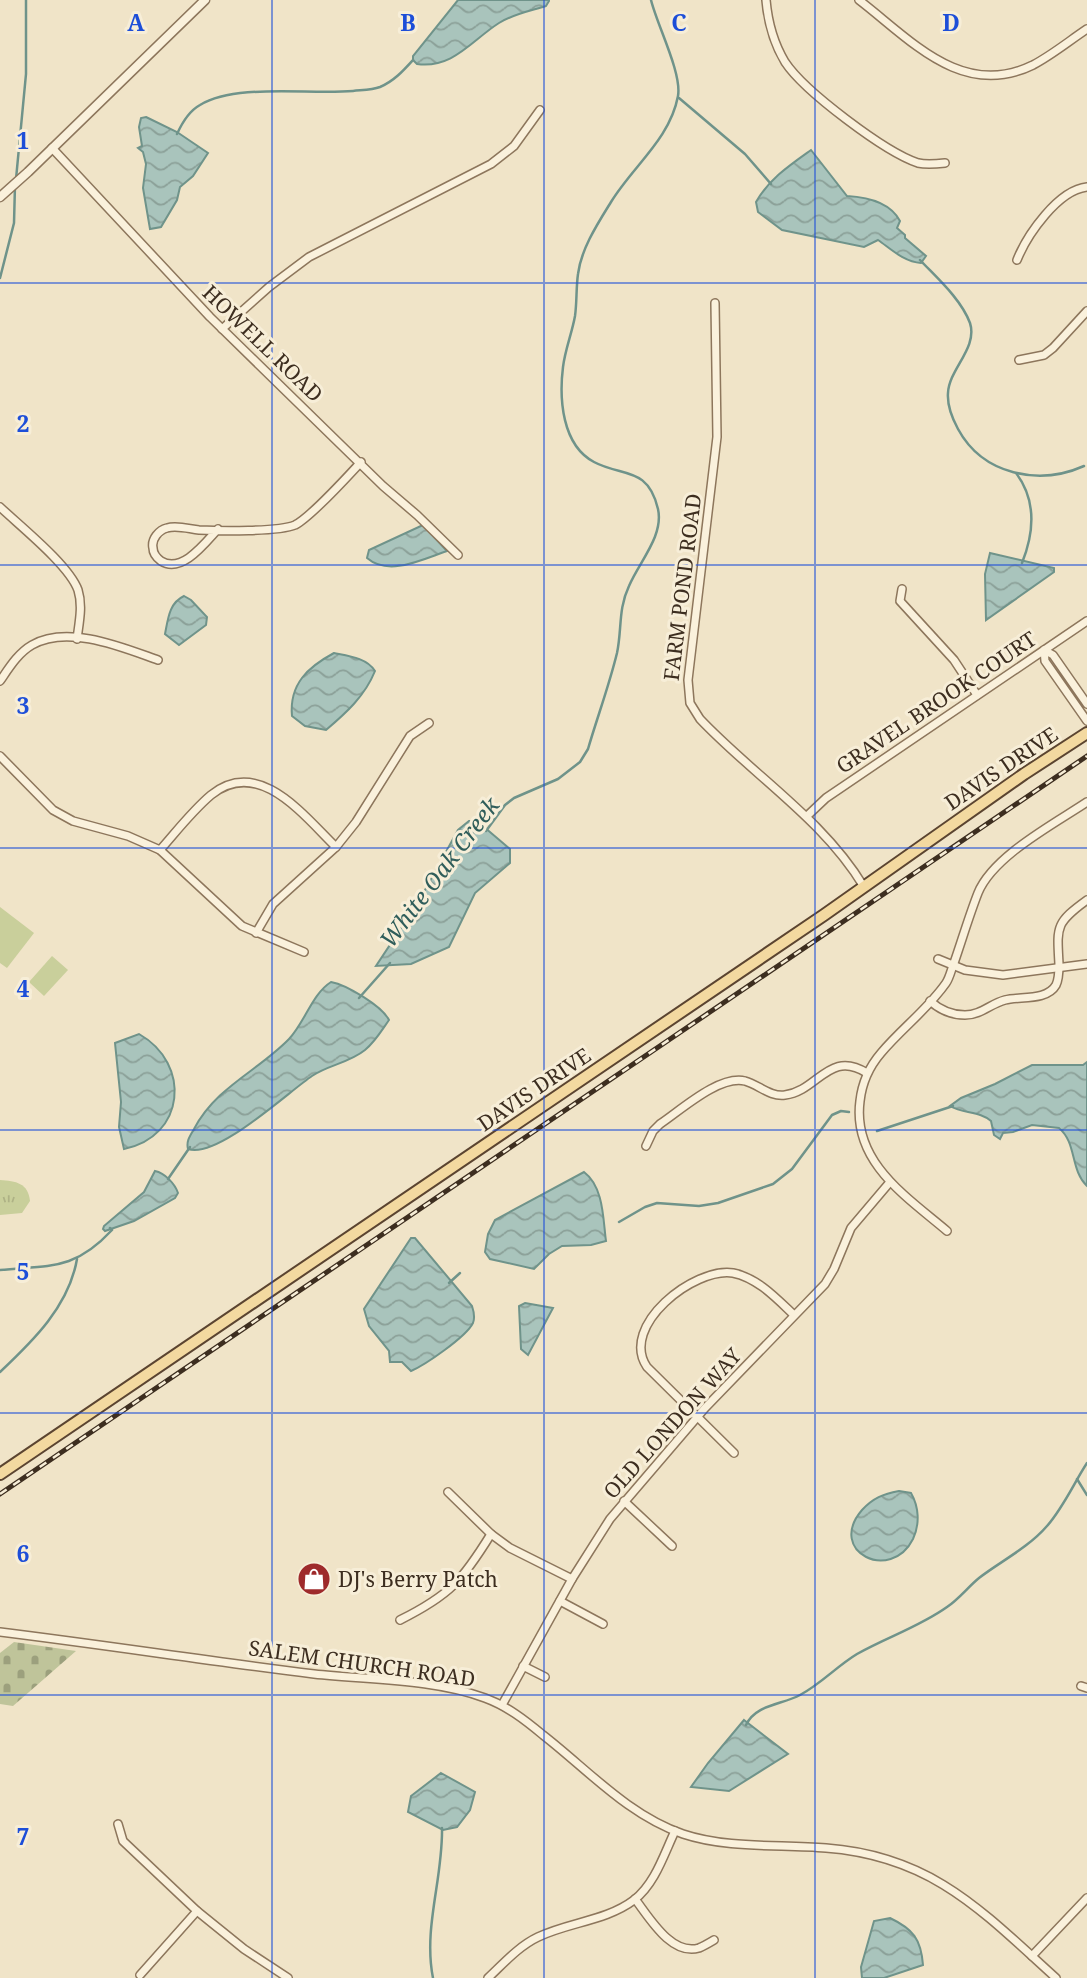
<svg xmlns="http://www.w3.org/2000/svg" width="1087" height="1978" viewBox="0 0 1087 1978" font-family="'Noto Serif',serif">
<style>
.grass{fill:url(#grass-tufts)}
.cemetery{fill:url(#cemetery-stones)}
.pitch{fill:#c9cf9b}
.water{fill:url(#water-waves);stroke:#6f938a;stroke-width:2}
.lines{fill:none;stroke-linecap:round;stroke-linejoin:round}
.stream{stroke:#6f938a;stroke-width:2.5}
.minor-casing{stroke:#8d765c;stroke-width:10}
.tertiary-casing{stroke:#8d765c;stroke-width:11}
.primary-casing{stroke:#5b4430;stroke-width:14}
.minor{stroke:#faf1dc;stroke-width:7}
.tertiary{stroke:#faf1dc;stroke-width:8}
.primary{stroke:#f3d9a0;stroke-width:10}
.rail-casing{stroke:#3d2e20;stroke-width:5}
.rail{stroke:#f7eed8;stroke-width:2.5;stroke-dasharray:8;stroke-linecap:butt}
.grid{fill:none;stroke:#1d4ed8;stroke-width:2;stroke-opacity:0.55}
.labels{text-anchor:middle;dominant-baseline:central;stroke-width:6;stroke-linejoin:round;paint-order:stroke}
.street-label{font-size:21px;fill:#3d2e20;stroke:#f7eed8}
.poi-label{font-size:21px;fill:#3d2e20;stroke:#f7eed8;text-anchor:start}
.water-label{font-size:23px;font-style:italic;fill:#2f5d5a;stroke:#f7eed8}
.grid-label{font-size:23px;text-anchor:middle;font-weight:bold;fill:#1d4ed8;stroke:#f7eed8;stroke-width:6;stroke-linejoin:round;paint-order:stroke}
</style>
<defs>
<pattern id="grass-tufts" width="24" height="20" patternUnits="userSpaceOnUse" patternTransform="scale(1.75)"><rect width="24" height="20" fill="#c9cf9b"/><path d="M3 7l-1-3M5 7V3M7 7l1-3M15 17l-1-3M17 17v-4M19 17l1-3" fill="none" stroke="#aeb285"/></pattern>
<pattern id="cemetery-stones" width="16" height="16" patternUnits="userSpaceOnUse" patternTransform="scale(1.75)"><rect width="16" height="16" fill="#bfc49a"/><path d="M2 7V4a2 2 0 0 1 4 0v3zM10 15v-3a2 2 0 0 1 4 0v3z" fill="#9ca07d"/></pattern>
<pattern id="water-waves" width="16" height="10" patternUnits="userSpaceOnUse" patternTransform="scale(1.75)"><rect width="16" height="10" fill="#a9c4bc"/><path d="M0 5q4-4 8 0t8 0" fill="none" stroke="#8ba098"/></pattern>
</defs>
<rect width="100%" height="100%" fill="#f0e4c8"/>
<path class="grass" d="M0,1180c16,1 28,3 30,21l-8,12 -22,2z"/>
<polygon class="cemetery" points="14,1642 76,1651 13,1706 0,1704 0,1653"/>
<g class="pitch">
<polygon points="0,907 34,933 7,968 0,963"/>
<polygon points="52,956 68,970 44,996 29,982"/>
</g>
<g class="water">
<path d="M458,0h91v1l-3,5c-16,5 -33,8 -47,17 -27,17 -46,46 -82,41l-4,-4v-4z"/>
<polygon points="146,117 177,132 208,153 193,176 180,187 177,200 161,227 150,229 143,188 146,164 143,152 138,148 142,146 139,127 141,118"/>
<path d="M811,150l36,46c19,1 43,6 53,25l-3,7 8,7v3l21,18 -5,7c-17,-1 -30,-14 -43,-23l-14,7 -82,-17 -24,-18 -2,-10c13,-23 34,-37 55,-52z"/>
<path d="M423,525l24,26c-24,8 -58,26 -80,7l2,-8z"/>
<polygon points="990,553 1054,568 1054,572 986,620 985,574"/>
<path d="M184,596l7,4 16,17 -1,8 -27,20 -14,-11c3,-15 4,-31 19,-38z"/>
<path d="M334,653c15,3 33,5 41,18 -10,25 -29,42 -49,59l-21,-4 -13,-10c-3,-32 16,-49 42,-63z"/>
<polygon points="469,821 477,821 510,849 510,863 475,893 449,947 411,964 376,966 419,901 458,830"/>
<path d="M331,982c16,3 51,24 58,38 -7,10 -14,22 -24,30 -16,13 -37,15 -53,26 -25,17 -95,83 -124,73 -2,-8 2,-13 6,-20 22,-42 64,-58 95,-90 16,-17 23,-45 42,-57z"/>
<path d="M139,1034c53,30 46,103 -15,115l-5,-22 2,-25 -6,-59z"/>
<path d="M1087,1062v124c-17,-16 -10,-43 -28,-58l-27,-3 -19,7 -10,1 -3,6 -6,-4 -3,-14c-11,-10 -28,-7 -41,-15l11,-8 34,-14 37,-19h51z"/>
<path d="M155,1171c10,2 20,13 23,22l-3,5 -41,23 -29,10 -2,-2 1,-3 40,-34z"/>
<path d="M584,1172c20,15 19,48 22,69l-15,4 -29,1 -13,8 -15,15 -44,-10 -5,-7 3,-18 7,-14z"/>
<path d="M411,1238h4l57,68c2,6 3,12 1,17 -7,14 -48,42 -62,48l-9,-9h-12l-1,-11 -20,-25 -5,-17z"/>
<polygon points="525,1303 553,1308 528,1355 521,1349 519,1306"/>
<path d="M899,1491l12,2c8,14 9,31 2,46 -22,44 -87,13 -51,-29 11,-12 21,-16 37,-19z"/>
<polygon points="744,1720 788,1754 729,1791 691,1787 708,1763"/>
<polygon points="441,1773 475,1792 470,1810 457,1827 443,1830 408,1812 411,1796"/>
<path d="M890,1918c23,11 31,21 33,47l-39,13h-22l-1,-11 13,-46z"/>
</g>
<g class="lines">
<g class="stream">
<polyline points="679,98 745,154 771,184"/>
<path d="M177,134c5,-11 12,-23 23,-29 37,-22 109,-10 153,-14 9,-1 19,-1 27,-4 14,-6 23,-16 33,-27"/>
<polyline points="16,179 26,74 26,0"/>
<path d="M920,260c17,18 41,39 50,63 8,25 -21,46 -22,70 -1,13 4,25 10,36 25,46 81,57 126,37"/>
<polyline points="0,278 14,223 15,185"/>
<path d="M1016,473c21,28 18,60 6,90"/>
<path d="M486,831l19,-26 9,-7 44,-19 22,-17 8,-13c9,-31 21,-63 29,-96 5,-23 1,-44 12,-67 10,-24 35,-50 29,-77 -10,-43 -36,-32 -64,-47 -32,-17 -35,-63 -31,-95 2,-17 9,-34 12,-51 2,-14 1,-28 3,-42 3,-25 20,-51 33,-72 22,-36 59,-63 67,-106 4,-23 -21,-71 -27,-96"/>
<polyline points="359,998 390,963"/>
<polyline points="877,1131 953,1106"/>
<polyline points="168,1179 190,1147"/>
<polyline points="619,1222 645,1207 657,1203 699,1206 718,1203 773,1184 792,1169 832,1115 841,1111 849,1112"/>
<path d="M0,1270c50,-5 74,1 112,-40l-2,-2"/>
<polyline points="449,1283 460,1273"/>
<path d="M0,1372c33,-31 69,-66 77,-113"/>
<polyline points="1077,1479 1087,1495"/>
<path d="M746,1725c10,-21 36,-20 54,-30 21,-11 37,-29 57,-41 30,-17 62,-27 90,-47 12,-8 21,-20 32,-29 22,-17 49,-30 68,-52 16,-18 27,-43 40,-63"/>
<path d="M433,1978c-10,-50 10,-99 9,-150"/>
</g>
<defs>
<g id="minor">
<path d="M766,0c2,23 7,42 19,62 19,29 100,90 133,101 9,2 18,1 27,0"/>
<path d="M859,0c51,39 103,100 174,65 19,-10 36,-24 54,-36"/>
<polyline points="52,148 210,317 383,486 417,515 458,555"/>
<path d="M1017,260c10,-25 41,-70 70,-73"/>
<path d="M715,303l2,134 -29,243 2,23 10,16c54,57 123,100 164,168"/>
<polyline points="222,329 269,287 309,257 491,164 514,146 540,110"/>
<polyline points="1019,360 1044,355 1053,348 1087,311"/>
<path d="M0,507c20,19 69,58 78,83 5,16 1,33 -1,49"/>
<path d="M218,529c-13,14 -36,45 -57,32 -4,-3 -8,-8 -8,-13 -2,-9 6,-18 14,-20 10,-3 22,1 32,2 21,1 79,2 96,-5 16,-8 52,-48 66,-63"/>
<polyline points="902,589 900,601 954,660 977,695"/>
<path d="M0,681c9,-13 18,-28 32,-36 36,-21 92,3 126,15"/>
<polyline points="1087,704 1053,655 1044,650 1045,661 1087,721"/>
<polyline points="0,756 53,810 73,821 128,836 160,850 242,926 304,952"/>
<polyline points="807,816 826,798 1087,621"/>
<polyline points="336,847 356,822 410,736 429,723"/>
<path d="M160,850c16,-18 32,-39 51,-55 48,-39 93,21 125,52l-63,57 -17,29"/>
<polyline points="938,959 965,970 1003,975 1087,964"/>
<path d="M930,1001c10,9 21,14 35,14 16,0 25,-11 40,-15 15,-4 42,1 51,-15 3,-6 3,-14 3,-21 -2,-37 -4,-41 28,-64"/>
<path d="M646,1146l7,-15 7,-7c21,-14 59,-49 85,-43 14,4 25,16 40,14 33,-4 44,-46 82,-22"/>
<path d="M947,1231c-40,-34 -95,-69 -87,-130 2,-18 9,-34 21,-48 20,-24 47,-44 65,-70 4,-6 5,-13 8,-20 8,-23 15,-47 24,-70 15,-37 76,-69 109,-91"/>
<path d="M734,1453l-87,-86c-28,-41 47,-100 86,-94 25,5 44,26 61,42"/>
<polyline points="448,1492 491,1534 510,1548 572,1579"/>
<polyline points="624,1501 672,1546"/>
<polyline points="560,1601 603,1624"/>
<path d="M400,1620c50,-25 62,-39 91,-86"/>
<path d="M0,1632c105,13 209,29 314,42 55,6 120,5 171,24 22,8 40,22 58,37 45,35 85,80 140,99 45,15 97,10 143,14 106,8 156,63 230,130"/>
<polyline points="523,1666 545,1677"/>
<polyline points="1081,1686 1087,1688"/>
<polyline points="502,1705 572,1579 610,1519 705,1408 825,1284 834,1269 851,1228 890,1182"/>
<polyline points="118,1824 123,1841 197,1911 244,1949 288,1978"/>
<path d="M635,1899c14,18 36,57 64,49 5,-2 10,-5 15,-8"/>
<polyline points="1032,1956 1087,1898"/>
<polyline points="140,1975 197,1911"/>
<path d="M488,1978c16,-15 31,-32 50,-41 31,-15 68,-16 96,-37 21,-16 30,-46 41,-69"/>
</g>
<polyline id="tertiary" points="0,197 28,172 205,0"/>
<polyline id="primary" points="0,1474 824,915 1024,774 1087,733"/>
</defs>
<use href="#minor" class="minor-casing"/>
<use href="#tertiary" class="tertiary-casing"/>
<use href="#primary" class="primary-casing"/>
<use href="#minor" class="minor"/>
<use href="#tertiary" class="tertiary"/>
<use href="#primary" class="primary"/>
<defs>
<polyline id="rail" points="0,1494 1087,756"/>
</defs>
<use href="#rail" class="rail-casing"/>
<use href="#rail" class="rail"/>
</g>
<path class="grid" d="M272,0v1978M544,0v1978M815,0v1978M0,283h1087M0,565h1087M0,848h1087M0,1130h1087M0,1413h1087M0,1695h1087"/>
<defs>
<symbol id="shop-disc" viewBox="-11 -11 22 22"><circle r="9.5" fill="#9e2a2b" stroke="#f7eed8"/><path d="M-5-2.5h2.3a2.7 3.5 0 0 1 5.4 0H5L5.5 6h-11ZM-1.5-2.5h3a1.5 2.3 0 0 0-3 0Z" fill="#fff"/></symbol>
</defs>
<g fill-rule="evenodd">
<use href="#shop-disc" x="295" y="1560" width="38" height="38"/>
</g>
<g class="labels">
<g class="street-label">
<text transform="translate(263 343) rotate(44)">HOWELL ROAD</text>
<text transform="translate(682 587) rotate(-83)">FARM POND ROAD</text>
<text transform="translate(936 702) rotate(-34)">GRAVEL BROOK COURT</text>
<text transform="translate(1001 768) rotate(-34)">DAVIS DRIVE</text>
<text transform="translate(534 1089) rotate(-34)">DAVIS DRIVE</text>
<text transform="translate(672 1423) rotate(-48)">OLD LONDON WAY</text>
<text transform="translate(362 1663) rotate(8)">SALEM CHURCH ROAD</text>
</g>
<g class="poi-label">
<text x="338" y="1579">DJ's Berry Patch</text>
</g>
<g class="water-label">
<text transform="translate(439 872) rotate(-53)">White Oak Creek</text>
</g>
</g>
<g class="grid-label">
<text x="136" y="31">A</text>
<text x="408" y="31">B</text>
<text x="679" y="31">C</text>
<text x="951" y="31">D</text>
<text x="23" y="149">1</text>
<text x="23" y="432">2</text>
<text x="23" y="714">3</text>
<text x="23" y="997">4</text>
<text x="23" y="1280">5</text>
<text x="23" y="1562">6</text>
<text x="23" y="1845">7</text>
</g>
</svg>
